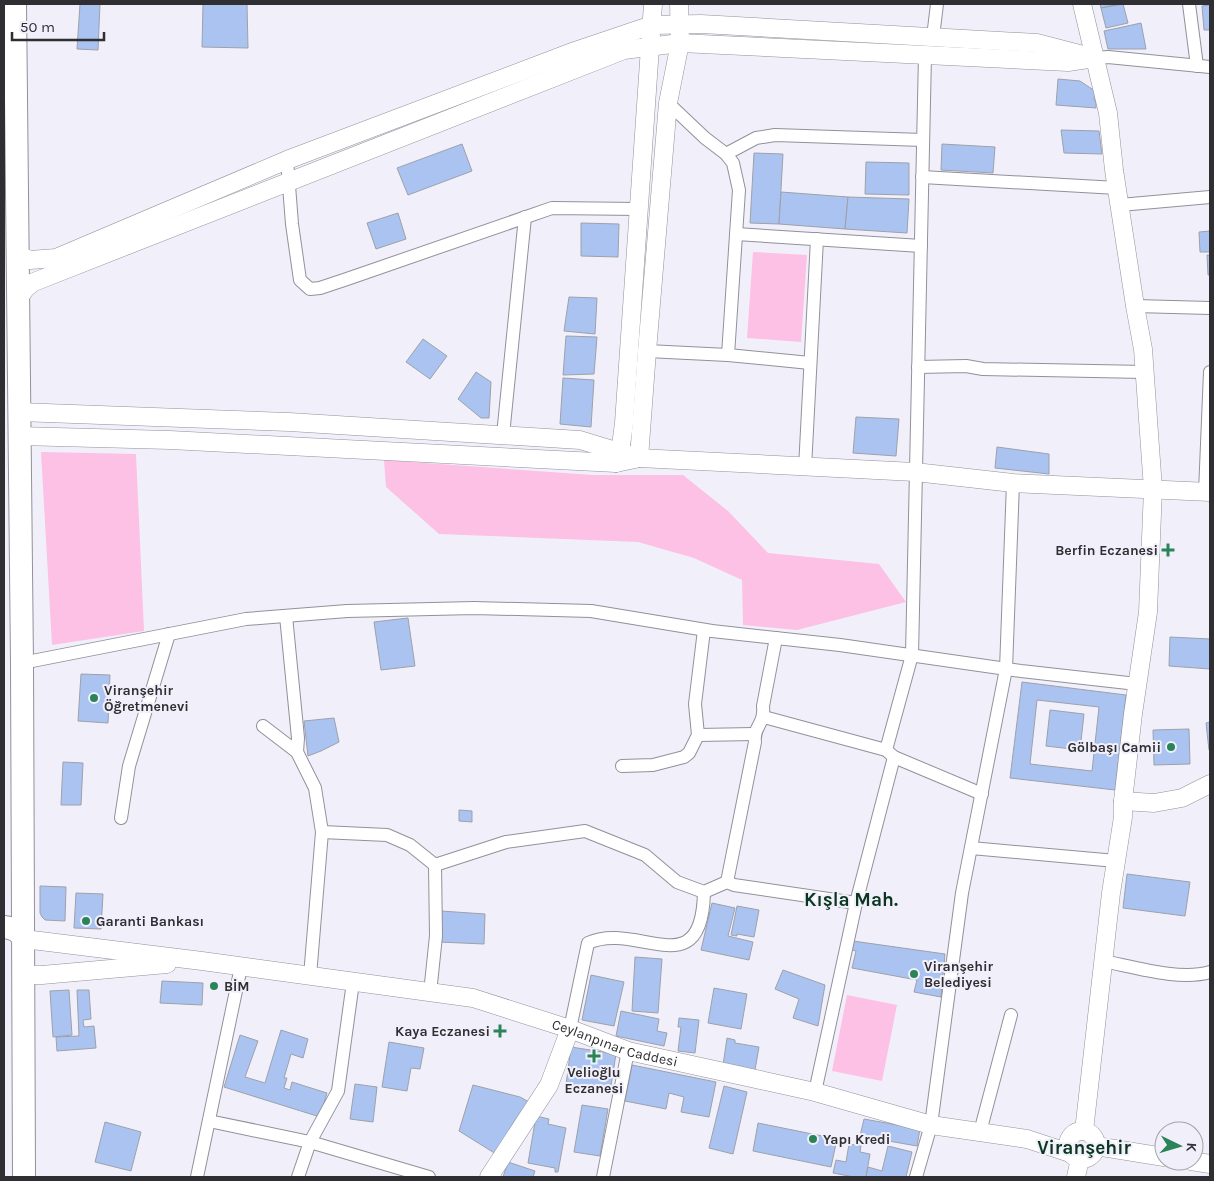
<svg xmlns="http://www.w3.org/2000/svg" width="1214" height="1181" viewBox="0 0 1214 1181" font-family="Karla,sans-serif">
<style>
.green{fill:#fcc1e5}
.building{fill:#abc3f1;stroke:#9da1aa;fill-rule:evenodd}
.lines{fill:none;stroke-linecap:round;stroke-linejoin:round}
.street-casing{stroke:#91919a;stroke-width:14}
.secondary-casing{stroke:#91919a;stroke-width:19}
.highway-casing{stroke:#91919a;stroke-width:24}
.street{stroke:#fff;stroke-width:12}
.secondary{stroke:#fff;stroke-width:18}
.highway{stroke:#fff;stroke-width:22}
.poi-dot{fill:#2b8459;stroke:#f1f0fa;stroke-width:2}
.labels{text-anchor:middle;dominant-baseline:central;stroke-width:4;stroke-linejoin:round;paint-order:stroke}
.poi-label{font-size:14px;font-weight:bold;fill:#2f2f33;stroke:#f1f0fa;text-anchor:start}
.street-label{font-size:14px;fill:#2f2f33;stroke:#f1f0fa}
.district-label{font-size:19px;font-weight:bold;fill:#0a3621;stroke:#f1f0fa}
</style>
<rect width="100%" height="100%" fill="#f1f0fa"/>
<g class="green">
<polygon points="753,252 807,255 801,342 747,338"/>
<polygon points="41,452 136,454 144,631 52,645"/>
<polygon points="384,460 593,475 683,475 728,511 768,553 879,564 906,602 797,630 743,625 742,580 694,558 638,542 439,534 386,487"/>
<polygon points="847,995 897,1005 882,1081 832,1071"/>
</g>
<g class="building">
<polygon points="80,4 100,4 98,50 77,49"/>
<polygon points="203,4 247,4 248,48 202,47"/>
<polygon points="1100,4 1120,4 1101,8"/>
<polygon points="1123,4 1128,23 1106,28 1101,8"/>
<polygon points="1210,5 1210,30 1204,30 1202,6"/>
<polygon points="1141,23 1146,49 1108,49 1104,31"/>
<polygon points="1058,79 1080,81 1095,91 1094,100 1096,101 1096,108 1056,105"/>
<polygon points="1061,130 1099,131 1102,154 1064,153"/>
<polygon points="462,144 472,171 408,195 397,168"/>
<polygon points="942,144 995,147 993,173 941,170"/>
<polygon points="754,153 783,154 779,224 750,223"/>
<polygon points="866,162 909,163 909,195 865,194"/>
<polygon points="781,192 848,197 845,229 779,224"/>
<polygon points="848,197 909,199 907,233 845,229"/>
<polygon points="398,213 406,239 376,249 367,223"/>
<polygon points="581,223 619,224 618,257 581,256"/>
<polygon points="1210,231 1210,252 1200,252 1199,232"/>
<polygon points="1207,255 1210,255 1210,275 1208,275"/>
<polygon points="569,297 597,298 595,334 564,331"/>
<polygon points="566,336 597,337 594,374 563,375"/>
<polygon points="423,339 447,356 430,379 406,362"/>
<polygon points="476,372 491,382 489,418 481,418 458,399"/>
<polygon points="563,378 594,380 591,427 560,424"/>
<polygon points="856,417 899,419 896,456 853,453"/>
<polygon points="997,447 1049,454 1049,474 995,468"/>
<polygon points="408,618 415,666 381,670 374,622"/>
<polygon points="1170,637 1210,639 1210,669 1169,666"/>
<polygon points="81,674 110,675 108,723 78,721"/>
<path d="M1022,682l104,13 -11,95 -105,-12zM1037,700l62,7 -7,64 -62,-7z"/>
<polygon points="1050,710 1084,714 1080,750 1046,746"/>
<polygon points="334,718 339,742 321,751 308,756 304,721"/>
<polygon points="1210,722 1210,750 1209,750 1206,723"/>
<polygon points="1189,729 1190,764 1154,765 1153,730"/>
<polygon points="63,762 83,763 81,805 61,805"/>
<polygon points="459,810 472,811 472,822 459,821"/>
<polygon points="1127,874 1190,882 1185,916 1123,908"/>
<polygon points="40,886 66,887 65,921 45,920 42,917 40,913"/>
<polygon points="76,893 103,894 101,929 74,928"/>
<polygon points="712,903 735,908 728,936 753,942 749,960 701,950"/>
<polygon points="737,906 759,910 754,937 737,934 737,936 731,935"/>
<polygon points="441,911 485,914 484,944 439,942"/>
<polygon points="853,941 945,954 941,997 914,992 917,980 852,968 856,951 852,950"/>
<polygon points="635,957 662,959 658,1013 632,1011"/>
<polygon points="783,970 825,985 818,1026 793,1018 799,999 775,989"/>
<polygon points="591,975 624,982 614,1026 582,1020"/>
<polygon points="162,981 203,983 202,1005 160,1003"/>
<polygon points="714,988 747,994 741,1029 708,1023"/>
<polygon points="69,990 72,1035 53,1037 50,991"/>
<polygon points="77,990 89,990 91,1019 83,1020 84,1027 94,1026 96,1048 57,1051 56,1037 79,1036"/>
<polygon points="621,1011 659,1019 657,1031 667,1033 664,1046 616,1036"/>
<polygon points="679,1018 699,1020 695,1053 678,1051 681,1027 678,1027"/>
<polygon points="281,1030 308,1039 303,1058 291,1054 284,1078 287,1078 284,1088 290,1090 292,1082 327,1093 320,1117 224,1087 240,1035 258,1041 245,1077 265,1083"/>
<polygon points="727,1038 735,1040 735,1043 759,1047 755,1070 723,1065"/>
<polygon points="389,1042 424,1048 420,1069 411,1068 407,1091 382,1087"/>
<polygon points="571,1047 616,1054 610,1092 566,1085"/>
<polygon points="632,1065 716,1082 709,1117 681,1112 684,1097 669,1093 666,1109 625,1101"/>
<polygon points="355,1084 377,1087 373,1122 350,1119"/>
<polygon points="473,1085 520,1097 529,1102 496,1154 459,1131"/>
<polygon points="724,1086 747,1092 733,1154 709,1148"/>
<polygon points="582,1105 608,1109 600,1156 574,1152"/>
<polygon points="536,1116 549,1119 548,1124 566,1128 558,1172 555,1172 555,1168 528,1163"/>
<polygon points="864,1119 920,1129 917,1146 860,1136"/>
<polygon points="105,1122 141,1132 131,1171 95,1162"/>
<polygon points="758,1123 837,1139 831,1167 753,1151"/>
<polygon points="849,1144 861,1146 860,1152 870,1154 866,1177 854,1177 833,1173 836,1160 846,1162"/>
<polygon points="888,1146 912,1152 906,1177 866,1177 868,1167 882,1171"/>
<polygon points="508,1162 535,1171 533,1177 503,1177"/>
</g>
<g class="lines">
<defs>
<g id="street">
<polyline points="1189,4 1197,66"/>
<polyline points="933,37 937,4"/>
<polyline points="1095,58 1108,57 1210,67"/>
<polyline points="668,103 705,138 726,154 733,163 739,190 728,355"/>
<polyline points="726,154 756,138 775,135 923,140"/>
<polyline points="287,160 292,224 300,280 310,289 320,288 347,279 552,208 639,209"/>
<polyline points="922,177 1117,188"/>
<polyline points="1120,205 1210,197"/>
<polyline points="736,234 921,246"/>
<polyline points="1135,306 1210,308"/>
<polyline points="647,351 728,355 810,363"/>
<polyline points="918,367 966,366 983,369 1145,372"/>
<polyline points="503,435 525,217"/>
<polyline points="805,468 817,239"/>
<polyline points="1205,492 1210,372"/>
<polyline points="286,616 298,738 297,752"/>
<polyline points="22,663 246,619 347,611 474,608 591,611 712,631 840,645 1021,671 1137,684"/>
<polyline points="764,717 886,750 894,757 982,794"/>
<polyline points="263,726 297,752 315,788 322,832 310,976"/>
<polyline points="698,735 754,734"/>
<polyline points="886,750 912,655 925,55"/>
<polyline points="622,766 653,765 684,757 689,753 698,735 695,704 704,630"/>
<polyline points="121,818 129,766 169,634"/>
<polyline points="322,832 387,835 410,845 435,865"/>
<polyline points="971,848 1116,861"/>
<polyline points="435,865 506,842 585,831 645,855 677,882 704,892 727,882 734,885 856,903"/>
<path d="M727,882l28,-140c-2,-16 10,-17 8,-36l13,-68"/>
<path d="M1103,961c31,6 77,20 107,11"/>
<polyline points="430,993 436,936 435,865"/>
<path d="M570,1029l18,-86c49,-23 114,45 116,-51"/>
<polyline points="815,1092 856,903 894,757"/>
<polyline points="209,1121 310,1142 429,1177"/>
<polyline points="980,1132 1011,1015"/>
<polyline points="197,1177 241,967"/>
<polyline points="298,1177 310,1142 338,1091 353,982"/>
<polyline points="603,1177 628,1051"/>
<polyline points="916,1177 931,1125 962,893 1006,669 1013,483"/>
</g>
<g id="secondary">
<polyline points="1082,4 1108,113 1114,170 1135,306 1143,349 1153,489 1148,612 1133,714 1123,801 1123,817 1111,893 1084,1131"/>
<polyline points="17,255 30,260 56,258 287,160 575,51 652,25 701,24 1037,43 1083,55"/>
<polyline points="18,299 26,288 34,282 624,50 680,43 1068,62 1095,58"/>
<polyline points="19,412 289,422 580,440 639,458 915,472 1013,483 1210,492"/>
<polyline points="19,436 170,440 616,463 635,459"/>
<polyline points="639,458 647,351 668,103 680,43 679,4"/>
<polyline points="616,463 620,453 624,423 653,4"/>
<polyline points="1123,801 1154,803 1182,798 1210,784"/>
<path id="s1" d="M24,939l178,22 271,37 97,31 58,22 187,41 116,33 96,14 43,14"/>
<polyline points="24,975 42,975 167,964"/>
<circle cx="1082" cy="1145" r="14"/>
<polyline points="1096,1146 1164,1157"/>
<polyline points="1191,1161 1210,1164"/>
<polyline points="489,1177 549,1085 570,1029"/>
<polyline points="1076,1177 1080,1159"/>
</g>
<g id="highway">
<polyline points="15,4 22,663 24,1177"/>
<path d="M4,927c10,1 14,4 20,12"/>
</g>
</defs>
<use href="#street" class="street-casing"/>
<use href="#secondary" class="secondary-casing"/>
<use href="#highway" class="highway-casing"/>
<use href="#street" class="street"/>
<use href="#secondary" class="secondary"/>
<use href="#highway" class="highway"/>
</g>
<g class="poi-dot">
<path d="M1165.5 542.5h5v5h5v5h-5v5h-5v-5h-5v-5h5z"/>
<circle cx="94" cy="698" r="5"/>
<circle cx="1171" cy="747" r="5"/>
<circle cx="86" cy="921" r="5"/>
<circle cx="914" cy="974" r="5"/>
<circle cx="214" cy="986" r="5"/>
<path d="M497.5 1023.5h5v5h5v5h-5v5h-5v-5h-5v-5h5z"/>
<path d="M591.5 1048.5h5v5h5v5h-5v5h-5v-5h-5v-5h5z"/>
<circle cx="813" cy="1139" r="5"/>
</g>
<g class="labels">
<g class="poi-label">
<text x="1158" y="550" text-anchor="end">Berfin Eczanesi</text>
<text x="104" y="690">Viranşehir<tspan x="104" dy="16">Öğretmenevi</tspan></text>
<text x="1161" y="747" text-anchor="end">Gölbaşı Camii</text>
<text x="96" y="921">Garanti Bankası</text>
<text x="924" y="966">Viranşehir<tspan x="924" dy="16">Belediyesi</tspan></text>
<text x="224" y="986">BİM</text>
<text x="490" y="1031" text-anchor="end">Kaya Eczanesi</text>
<text x="594" y="1072" text-anchor="middle">Velioğlu<tspan x="594" dy="16">Eczanesi</tspan></text>
<text x="823" y="1139">Yapı Kredi</text>
</g>
<g class="street-label">
<text stroke="none"><textPath href="#s1" startOffset="602">Ceylanpınar Caddesi</textPath></text>
</g>
<g class="district-label">
<text x="851" y="900">Kışla Mah.</text>
<text x="1084" y="1148">Viranşehir</text>
</g>
</g>
<rect width="1214" height="1181" fill="none" stroke="#2f2f33" stroke-width="10"/>
<g transform="translate(1179 1146) rotate(95)"><circle r="24" fill="#f1f0fa" stroke="#a3a3aa"/>
<path d="M0-4L9 19L0 12L-9 19Z" fill="#2b8459"/>
<text y="-8" font-size="14" font-weight="bold" text-anchor="middle" fill="#2f2f33">K</text>
</g>
<path d="M12 32v8h92v-8" fill="none" stroke="#2f2f33" stroke-width="2.5"/>
<text x="20" y="32" font-size="15" fill="#2f2f33" stroke="#f1f0fa" stroke-width="4" paint-order="stroke">50 m</text>
</svg>
